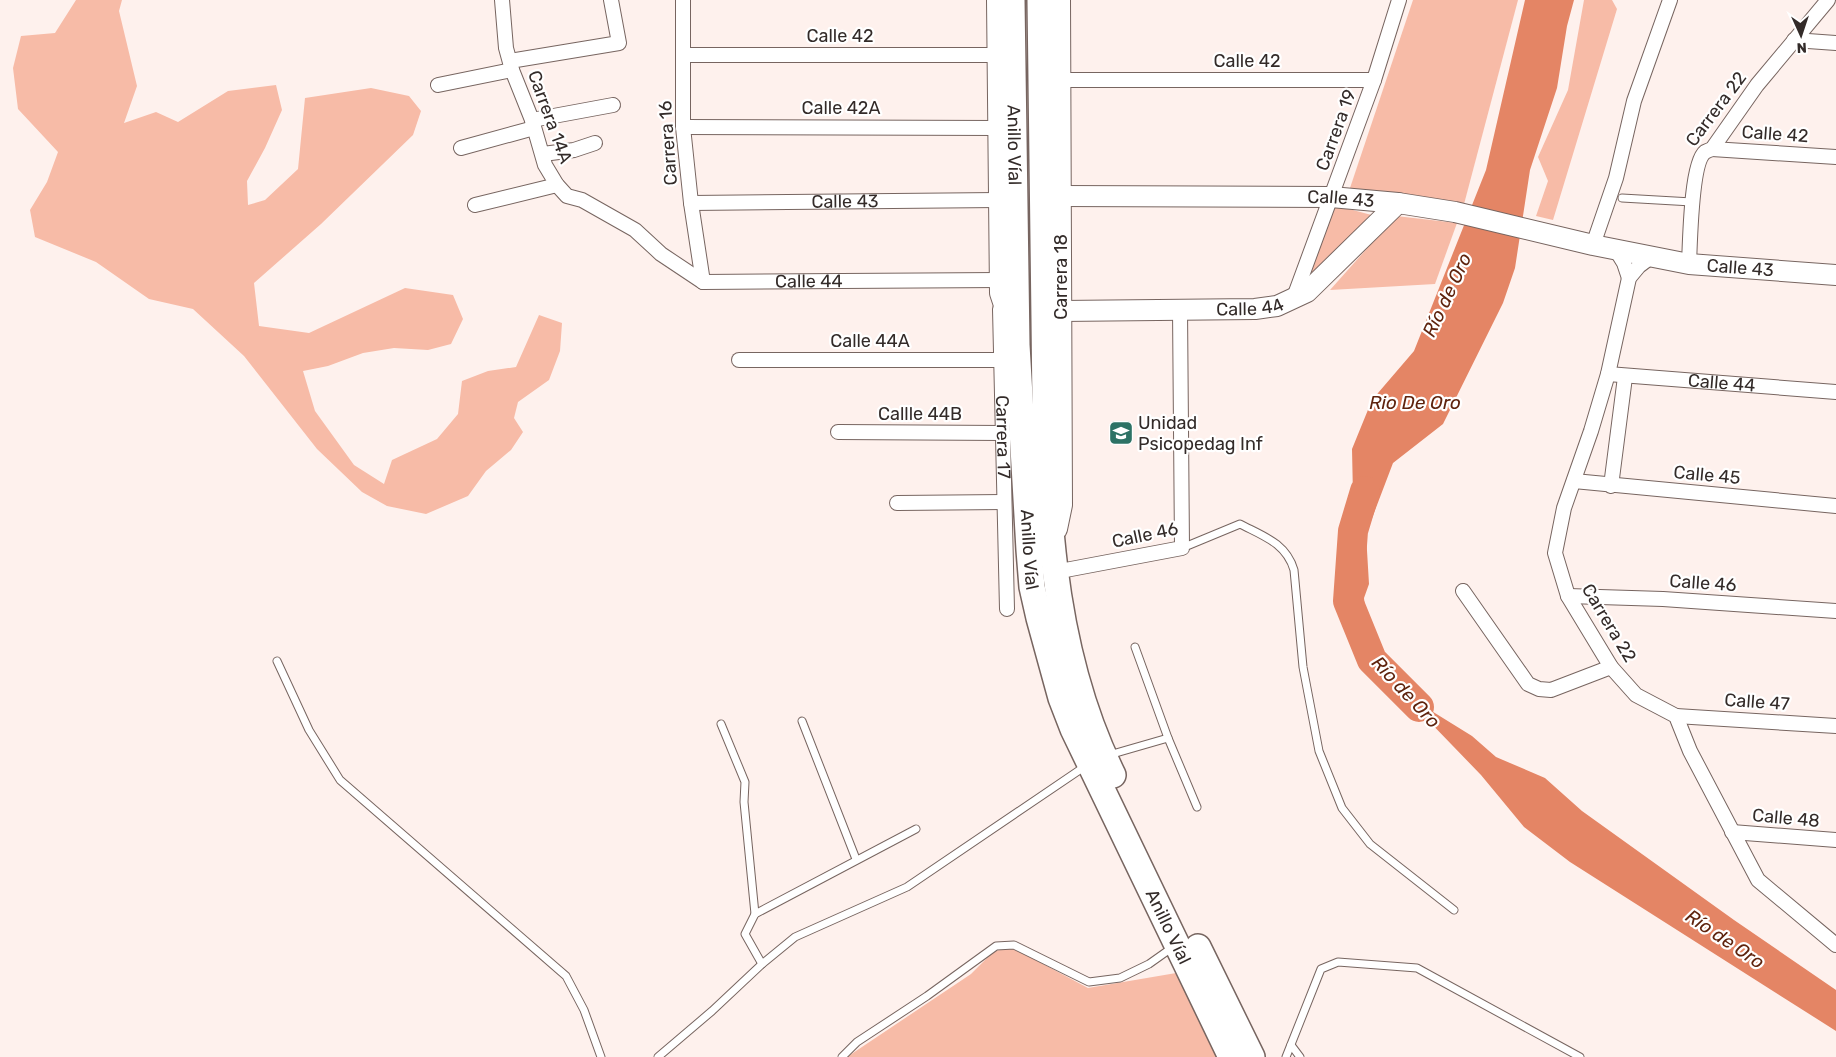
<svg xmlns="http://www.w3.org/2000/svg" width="1836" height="1057" viewBox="0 0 1836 1057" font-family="Rubik,sans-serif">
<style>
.green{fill:#f7bba7}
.water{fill:#e48565}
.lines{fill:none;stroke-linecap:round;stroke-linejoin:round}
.river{stroke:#e48565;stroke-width:30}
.lane-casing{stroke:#776560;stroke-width:9}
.street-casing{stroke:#776560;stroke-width:16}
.secondary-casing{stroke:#776560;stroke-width:22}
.highway-casing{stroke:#776560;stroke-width:28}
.lane{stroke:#fff;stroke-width:7}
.street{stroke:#fff;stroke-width:14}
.secondary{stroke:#fff;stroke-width:20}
.highway{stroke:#fff;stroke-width:25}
.labels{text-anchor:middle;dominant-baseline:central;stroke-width:4.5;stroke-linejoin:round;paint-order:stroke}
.street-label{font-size:18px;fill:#332b29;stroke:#fff}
.poi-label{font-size:18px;fill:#332b29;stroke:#fff;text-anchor:start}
.water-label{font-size:19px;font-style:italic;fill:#5f230d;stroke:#fff}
</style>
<rect width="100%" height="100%" fill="#fef1ed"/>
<g class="green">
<polygon points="76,0 122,0 119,11 137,86 124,123 156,112 178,122 228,91 276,85 282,110 265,148 247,181 248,205 265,200 298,169 305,98 371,88 409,96 421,111 413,135 321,224 254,283 259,326 309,333 405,288 453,295 463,319 451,344 428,350 394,348 363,353 328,366 303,371 315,411 354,465 384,484 392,460 437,439 458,414 462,381 488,371 516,367 539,315 562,323 560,351 549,380 518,402 514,418 523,432 511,450 486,471 468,496 426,514 387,506 362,492 317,449 244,356 193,309 149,299 96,262 35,237 30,210 47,182 58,152 18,109 13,68 21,36 55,33"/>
<polygon points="1413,0 1518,0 1463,208 1350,188"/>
<polygon points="1584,0 1612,0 1617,9 1553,220 1536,216 1548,181 1538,157 1568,90"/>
<polygon points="1334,205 1379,217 1308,282"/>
<polygon points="1396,216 1457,223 1435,284 1330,290"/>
<polygon points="1013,948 1088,988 1182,972 1221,1057 847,1057 971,974 994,951"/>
</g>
<polygon class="water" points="1525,0 1574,0 1567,26 1557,88 1530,170 1515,268 1503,303 1443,424 1393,463 1366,534 1369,584 1364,598 1366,620 1383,653 1405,675 1430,710 1472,736 1496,757 1545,778 1582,811 1734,920 1836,990 1836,1031 1570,862 1524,827 1481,775 1394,685 1374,644 1356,636 1352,449 1372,400 1414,351 1486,170"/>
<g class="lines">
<polyline class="river" points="1365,491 1353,531 1348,601 1372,660 1419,707"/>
<defs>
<g id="lane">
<polyline points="1622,198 1692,202"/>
<path d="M1182,548l58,-24c23,12 46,19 54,46l9,97 16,84 23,57 28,36 84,66"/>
<polyline points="1135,647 1168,738"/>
<polyline points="277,661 309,730 340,780 566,976 584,1010 601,1057"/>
<polyline points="802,721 856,859"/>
<polyline points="721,724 745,782 744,802 755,914"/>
<polyline points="1109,755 1168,738 1197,807"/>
<polyline points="762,964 745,934 755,914 916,829"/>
<polyline points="1291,1045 1300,1057"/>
<polyline points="658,1057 712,1011 762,964 795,937 907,887 1087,765"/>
<polyline points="842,1057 857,1042 927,996 996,946 1014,945 1089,982 1120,978 1149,964 1173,947"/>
<polyline points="1286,1057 1321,969 1338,962 1417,968 1580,1057"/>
</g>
<g id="street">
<path id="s1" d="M502,0l4,48 6,22 20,50 13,45 12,20 10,11 15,4 53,30 26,24 42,28 297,-2"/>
<polyline points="683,0 683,127 691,203 703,282"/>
<polyline points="1794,40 1836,43"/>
<polyline points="683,55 998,55"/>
<polyline points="510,61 619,43 611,0"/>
<polyline points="1061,80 1374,80"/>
<polyline points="438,85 512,70"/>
<polyline points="532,120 613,105"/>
<polyline points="683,127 998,128"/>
<polyline points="461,148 534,128"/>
<polyline points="1712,149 1836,157"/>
<polyline points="543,154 574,150 595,143"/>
<path id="s2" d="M691,203l307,-3"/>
<polyline points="475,205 557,185"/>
<polyline points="1593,245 1616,178 1634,101 1670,0"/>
<polyline points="1616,250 1624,263 1629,278"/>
<polyline points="1651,257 1639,266 1629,278 1608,374 1591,431 1564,508 1555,553 1568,596 1611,667 1636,695 1676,716 1690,751 1758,880 1836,945"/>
<path d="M1689,264c1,-20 2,-101 16,-112 2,-1 4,-2 7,-3l45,-64 71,-85"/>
<polyline points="1293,300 1374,80 1399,0"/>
<path id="s3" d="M1000,309l7,300"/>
<polyline points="739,360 1001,360"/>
<path id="s4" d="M1608,374l228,18"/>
<polyline points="838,432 1003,433"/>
<polyline points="1574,481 1836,506"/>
<polyline points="1611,486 1625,377"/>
<polyline points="897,503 1004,502"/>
<polyline points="1055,572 1182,548 1180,309"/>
<polyline points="1463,591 1528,684 1539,689 1551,690 1611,667"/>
<polyline points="1568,596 1663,599 1836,611"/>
<polyline points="1676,716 1836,726"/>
<polyline points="1732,832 1836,840"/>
</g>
<g id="secondary">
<polyline points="997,0 1000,293 1012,329"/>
<path id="s5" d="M1061,196l270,1 67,6 57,9 138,33 96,19 147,11"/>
<path id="s6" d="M1061,311l194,-2 22,-3 30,-14 91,-89"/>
<polyline points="1057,529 1062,505 1060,0"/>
</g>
<g id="highway">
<path id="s7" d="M1012,0l5,345 12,205 3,37 7,31 22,80 12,31 158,328"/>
<path d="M1040,0c1,106 3,213 4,319 2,154 -1,315 69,456"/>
<polyline points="1198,947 1252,1057"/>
</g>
</defs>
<use href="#lane" class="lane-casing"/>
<use href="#street" class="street-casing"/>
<use href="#secondary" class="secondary-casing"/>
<use href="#highway" class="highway-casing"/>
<use href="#lane" class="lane"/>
<use href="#street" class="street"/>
<use href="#secondary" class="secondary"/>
<use href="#highway" class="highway"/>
</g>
<defs>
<symbol id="school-square" viewBox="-11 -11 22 22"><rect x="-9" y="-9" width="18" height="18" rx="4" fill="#2d7265" stroke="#fff"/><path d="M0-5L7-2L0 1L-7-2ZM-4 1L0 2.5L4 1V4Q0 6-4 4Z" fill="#fff"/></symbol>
</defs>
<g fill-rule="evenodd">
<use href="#school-square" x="1107" y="419" width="28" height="28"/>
</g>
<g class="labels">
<g class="street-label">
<text x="840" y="36">Calle 42</text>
<text x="1247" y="61">Calle 42</text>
<text x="841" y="108">Calle 42A</text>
<text transform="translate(1716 109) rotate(-53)">Carrera 22</text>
<text transform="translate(550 117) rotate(70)">Carrera 14A</text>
<text transform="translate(1336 130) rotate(-70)">Carrera 19</text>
<text transform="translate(1775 134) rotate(4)">Calle 42</text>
<text transform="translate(668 143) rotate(-94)">Carrera 16</text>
<text stroke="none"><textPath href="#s7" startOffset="145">Anillo Víal</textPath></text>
<text stroke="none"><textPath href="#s5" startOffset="280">Calle 43</textPath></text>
<text stroke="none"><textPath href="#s2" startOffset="154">Calle 43</textPath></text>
<text stroke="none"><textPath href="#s5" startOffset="686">Calle 43</textPath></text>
<text transform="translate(1061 277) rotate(-90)">Carrera 18</text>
<text stroke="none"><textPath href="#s1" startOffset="478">Calle 44</textPath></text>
<text stroke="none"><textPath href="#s6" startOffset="189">Calle 44</textPath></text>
<text x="870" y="341">Calle 44A</text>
<text stroke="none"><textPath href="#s4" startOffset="114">Calle 44</textPath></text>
<text x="920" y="414">Callle 44B</text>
<text stroke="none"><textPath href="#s3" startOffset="128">Carrera 17</textPath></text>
<text transform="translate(1707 475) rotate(5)">Calle 45</text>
<text transform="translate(1145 535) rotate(-12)">Calle 46</text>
<text stroke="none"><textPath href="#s7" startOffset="550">Anillo Víal</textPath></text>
<text transform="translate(1703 583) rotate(4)">Calle 46</text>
<text transform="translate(1609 623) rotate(59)">Carrera 22</text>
<text transform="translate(1757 702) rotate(4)">Calle 47</text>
<text transform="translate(1786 818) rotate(5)">Calle 48</text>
<text stroke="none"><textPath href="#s7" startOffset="955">Anillo Víal</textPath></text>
</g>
<g class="poi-label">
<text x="1138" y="423">Unidad<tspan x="1138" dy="21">Psicopedag Inf</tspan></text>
</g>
<g class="water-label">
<text transform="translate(1447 295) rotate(-65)">Río de Oro</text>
<text x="1415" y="402">Rio De Oro</text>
<text transform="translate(1406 692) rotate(47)">Río de Oro</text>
<text transform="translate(1725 939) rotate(34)">Río de Oro</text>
</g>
</g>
<g transform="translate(1801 35) rotate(177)" stroke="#ffffff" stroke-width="4" paint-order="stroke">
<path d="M0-4L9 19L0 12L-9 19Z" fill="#332b29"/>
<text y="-8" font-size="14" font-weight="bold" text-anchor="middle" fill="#332b29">N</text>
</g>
</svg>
